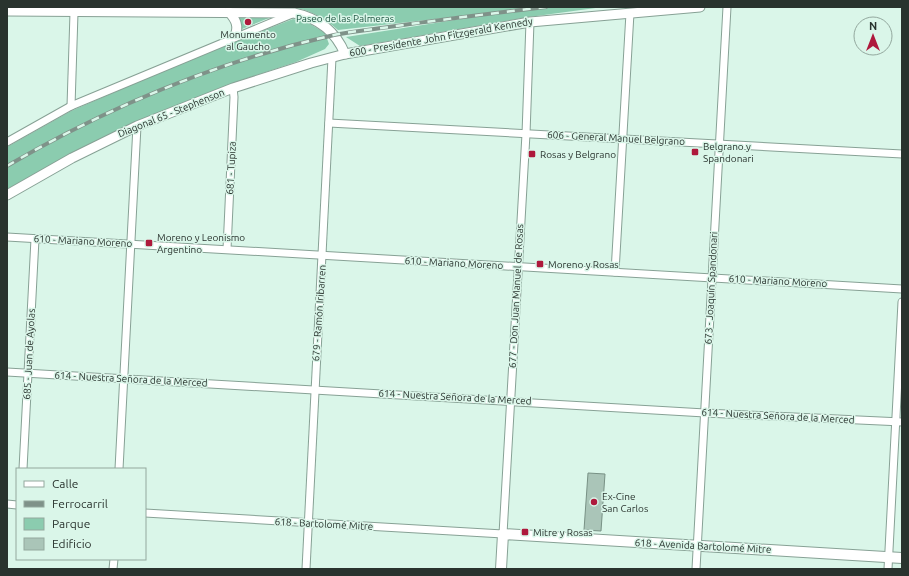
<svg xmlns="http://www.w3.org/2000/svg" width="909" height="576" viewBox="0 0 909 576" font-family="Ubuntu,sans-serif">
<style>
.green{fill:#8bccaf}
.building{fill:#aac5b8;stroke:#789185}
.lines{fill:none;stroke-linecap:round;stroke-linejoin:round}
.minor-casing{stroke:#87a195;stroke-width:9}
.tertiary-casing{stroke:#87a195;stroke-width:11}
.secondary-casing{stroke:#87a195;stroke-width:12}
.minor{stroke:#fff;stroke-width:7}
.tertiary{stroke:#fff;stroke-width:9}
.secondary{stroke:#fff;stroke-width:10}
.rail-casing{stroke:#7f9289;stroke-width:4}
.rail{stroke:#daf6e9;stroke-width:2.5;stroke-dasharray:8;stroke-linecap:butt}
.poi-dot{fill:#ae193c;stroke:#daf6e9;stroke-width:1.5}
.labels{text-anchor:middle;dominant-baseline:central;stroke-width:3;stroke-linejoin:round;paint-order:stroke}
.park-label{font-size:10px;fill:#1e5440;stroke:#daf6e9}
.poi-label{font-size:10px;fill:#29332e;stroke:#daf6e9;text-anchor:start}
.street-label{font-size:10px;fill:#29332e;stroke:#daf6e9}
</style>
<rect width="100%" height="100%" fill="#daf6e9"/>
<g class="green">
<path d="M289,7h253l-204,23c-15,-13 -29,-21 -49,-23z"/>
<polygon points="552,7 603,7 529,17 360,46 346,37 499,13"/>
<polygon points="239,17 269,18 242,29"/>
<polygon points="293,19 307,22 325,33 329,44 325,49 296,62 233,83 135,122 7,189 7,147 71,111 191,59"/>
</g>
<polygon class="building" points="588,473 605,474 601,531 584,530"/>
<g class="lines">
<defs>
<g id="minor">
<polyline points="71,106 74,13"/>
<polyline points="329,123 902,154"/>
<polyline points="7,142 71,106 292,14"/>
<polyline points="7,237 902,289"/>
<polyline points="227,249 234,97 233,88"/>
<polyline points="615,272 630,13"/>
<polyline points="7,372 705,413 902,422"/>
<polyline points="23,469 35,239"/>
<polyline points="119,469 137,126"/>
<polyline points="7,504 17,505"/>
<polyline points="145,513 503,534 526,134 530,22"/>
<polyline points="113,569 114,559"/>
<polyline points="306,569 332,58"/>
<polyline points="696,569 727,7"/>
<polyline points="888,569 902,302"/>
</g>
<g id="tertiary">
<path d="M7,11l287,2c24,5 42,19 51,41"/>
<path d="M229,12c7,8 10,14 6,24"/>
<polyline points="7,195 72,158 137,126 233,88 311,63 345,54 530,22 700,7"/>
</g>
<polyline id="secondary" points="501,569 503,534 902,558"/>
</defs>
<use href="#minor" class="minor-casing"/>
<use href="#tertiary" class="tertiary-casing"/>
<use href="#secondary" class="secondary-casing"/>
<use href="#minor" class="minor"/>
<use href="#tertiary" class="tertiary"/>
<use href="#secondary" class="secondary"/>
<defs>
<path id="rail" d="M7,166c101,-59 212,-105 327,-131 20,-4 42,-6 62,-9 50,-7 100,-13 150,-19"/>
</defs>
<use href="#rail" class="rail-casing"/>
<use href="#rail" class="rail"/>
</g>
<g class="poi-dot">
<circle cx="248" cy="22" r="4"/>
<rect x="691" y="148" width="8" height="8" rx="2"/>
<rect x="528" y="150" width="8" height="8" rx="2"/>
<rect x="145" y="239" width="8" height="8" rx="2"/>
<rect x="536" y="260" width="8" height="8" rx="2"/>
<circle cx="594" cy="502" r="4"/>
<rect x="521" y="528" width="8" height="8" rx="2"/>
</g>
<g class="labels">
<g class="park-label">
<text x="345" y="18">Paseo de las Palmeras</text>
</g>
<g class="poi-label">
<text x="248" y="34" text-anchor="middle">Monumento<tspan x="248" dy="12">al Gaucho</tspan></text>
<text x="703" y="146">Belgrano y<tspan x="703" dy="12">Spandonari</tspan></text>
<text x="540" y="154">Rosas y Belgrano</text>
<text x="157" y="237">Moreno y Leonismo<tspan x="157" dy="12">Argentino</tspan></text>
<text x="548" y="264">Moreno y Rosas</text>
<text x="602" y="496">Ex-Cine<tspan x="602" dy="12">San Carlos</tspan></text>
<text x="533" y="532">Mitre y Rosas</text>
</g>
<g class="street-label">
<text transform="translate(441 37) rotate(-10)">600 - Presidente John Fitzgerald Kennedy</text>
<text transform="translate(171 113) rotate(-22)">Diagonal 65 - Stephenson</text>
<text transform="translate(616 138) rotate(3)">606 - General Manuel Belgrano</text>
<text transform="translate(231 168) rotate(-87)">681 - Tupiza</text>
<text transform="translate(83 241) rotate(3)">610 - Mariano Moreno</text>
<text transform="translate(454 263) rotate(3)">610 - Mariano Moreno</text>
<text transform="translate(778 281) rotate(3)">610 - Mariano Moreno</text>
<text transform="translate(711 288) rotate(-87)">673 - Joaquín Spandonari</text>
<text transform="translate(516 296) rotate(-87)">677 - Don Juan Manuel de Rosas</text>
<text transform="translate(319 313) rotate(-86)">679 - Ramón Iribarren</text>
<text transform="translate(29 354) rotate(-87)">685 - Juan de Ayolas</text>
<text transform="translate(131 379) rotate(3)">614 - Nuestra Señora de la Merced</text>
<text transform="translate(455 397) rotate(3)">614 - Nuestra Señora de la Merced</text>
<text transform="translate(778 416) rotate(3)">614 - Nuestra Señora de la Merced</text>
<text transform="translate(324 524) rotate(3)">618 - Bartolomé Mitre</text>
<text transform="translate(703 546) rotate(3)">618 - Avenida Bartolomé Mitre</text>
</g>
</g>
<rect width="909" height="576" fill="none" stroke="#29332e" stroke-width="16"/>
<rect x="16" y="468" width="130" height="92" fill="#daf6e9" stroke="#93a89e"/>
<rect x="24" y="481" width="20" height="6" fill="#ffffff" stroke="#93a89e"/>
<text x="52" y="488" font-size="12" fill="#29332e">Calle</text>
<rect x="24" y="501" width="20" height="6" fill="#7f9289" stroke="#93a89e"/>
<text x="52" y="508" font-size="12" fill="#29332e">Ferrocarril</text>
<rect x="24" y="518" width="20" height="12" fill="#8bccaf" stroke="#93a89e"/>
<text x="52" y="528" font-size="12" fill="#29332e">Parque</text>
<rect x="24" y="538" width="20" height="12" fill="#aac5b8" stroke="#93a89e"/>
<text x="52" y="548" font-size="12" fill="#29332e">Edificio</text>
<g transform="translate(873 36)"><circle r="19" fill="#daf6e9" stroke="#93a89e"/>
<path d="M0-3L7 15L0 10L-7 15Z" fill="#ae193c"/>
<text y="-6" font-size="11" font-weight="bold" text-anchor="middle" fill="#29332e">N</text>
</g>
</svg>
